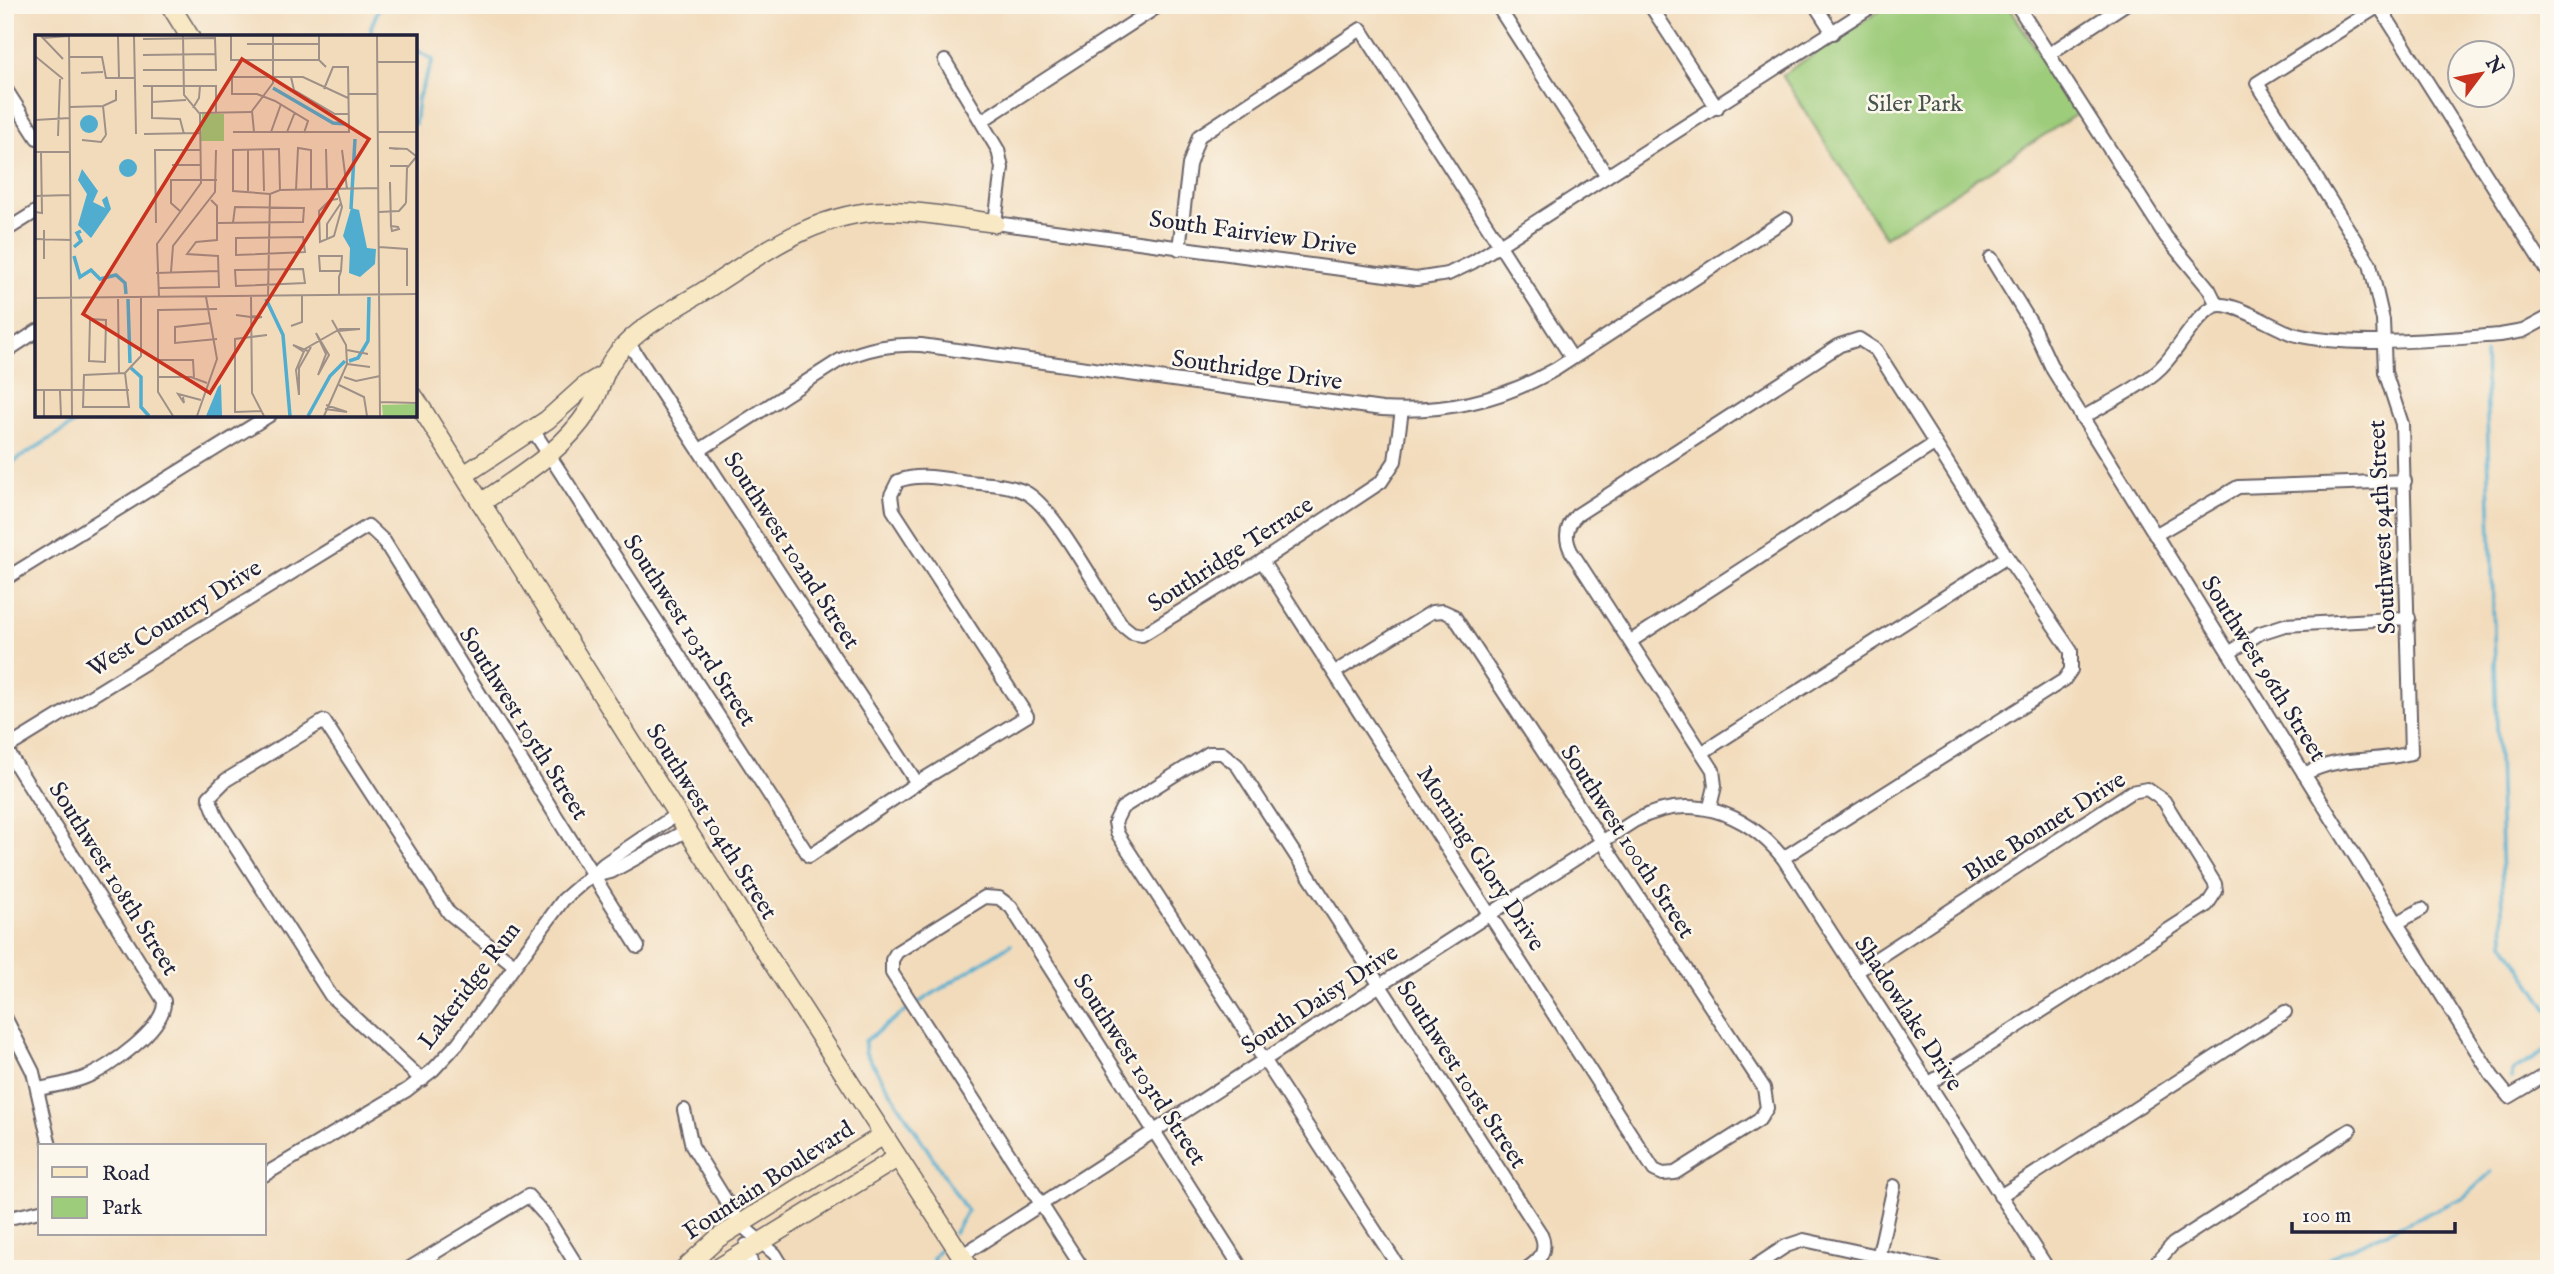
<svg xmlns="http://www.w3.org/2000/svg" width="2554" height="1274" viewBox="0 0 2554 1274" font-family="'IM FELL English',serif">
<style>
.green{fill:#9dcc7a;stroke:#60775a;stroke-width:2}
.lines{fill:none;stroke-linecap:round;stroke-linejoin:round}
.stream{stroke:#50adcf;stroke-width:3.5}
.street-casing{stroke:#6b6368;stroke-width:16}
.secondary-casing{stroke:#6b6368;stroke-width:21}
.street{stroke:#fff;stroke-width:12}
.secondary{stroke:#f8e8c3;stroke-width:18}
.labels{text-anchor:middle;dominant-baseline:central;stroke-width:5;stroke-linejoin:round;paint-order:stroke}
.park-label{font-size:24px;fill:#47554e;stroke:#fbf7ec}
.street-label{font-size:24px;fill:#22223b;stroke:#fbf7ec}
.inset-river{fill:none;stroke:#50adcf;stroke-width:3.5}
.inset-road{fill:none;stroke:#9f9188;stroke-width:2}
.view{fill:#c8321e;fill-opacity:0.15;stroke:#c8321e;stroke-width:3.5}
.inset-edge{fill:none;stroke:#22223b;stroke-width:3.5}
</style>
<rect width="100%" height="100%" fill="#fbf7ec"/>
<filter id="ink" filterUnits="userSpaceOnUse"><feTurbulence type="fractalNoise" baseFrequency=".0143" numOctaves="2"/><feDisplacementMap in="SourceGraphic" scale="14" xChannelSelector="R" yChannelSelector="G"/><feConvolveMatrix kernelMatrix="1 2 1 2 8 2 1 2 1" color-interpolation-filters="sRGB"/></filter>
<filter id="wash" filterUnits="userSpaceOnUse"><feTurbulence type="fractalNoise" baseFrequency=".00686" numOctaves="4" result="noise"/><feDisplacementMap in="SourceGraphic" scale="28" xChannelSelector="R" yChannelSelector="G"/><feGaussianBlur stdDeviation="1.57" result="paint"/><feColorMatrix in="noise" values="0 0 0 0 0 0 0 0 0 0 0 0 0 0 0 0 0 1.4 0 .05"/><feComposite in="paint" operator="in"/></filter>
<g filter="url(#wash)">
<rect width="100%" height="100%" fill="#f2dbbb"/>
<polygon class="green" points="1889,5 2008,5 2077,114 1885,237 1782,75"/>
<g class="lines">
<g class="stream">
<polyline points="372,37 371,27 380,5"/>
<polyline points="415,49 433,60 418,98 415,124"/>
<polyline points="2485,353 2504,942 2549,1011"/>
<polyline points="5,467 88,415"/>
<polyline points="2511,1078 2513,1071 2549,1049"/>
<polyline points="954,1233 967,1211 865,1052 865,1041 901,1014 1011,944"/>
<polyline points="934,1269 933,1258 947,1241"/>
<polyline points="2313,1269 2331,1257 2464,1197 2491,1172"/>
</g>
</g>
</g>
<g filter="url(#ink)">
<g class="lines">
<defs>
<g id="street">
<polyline points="1497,5 1607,176"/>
<polyline points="1650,5 1717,108"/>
<polyline points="1815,5 1833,33"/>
<polyline points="2017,5 2166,237 2209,289 2217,305"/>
<polyline points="2049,54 2124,5"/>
<polyline points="945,61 998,150 1002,168 995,223 1416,279 1448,274 1473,262 1874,5"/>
<polyline points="5,88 37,138"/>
<polyline points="983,120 1160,5"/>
<polyline points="5,231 37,211"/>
<polyline points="1179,249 1189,165 1199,136 1361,29 1572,358"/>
<polyline points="1991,258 2032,325 2053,370 2492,1076 2509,1097 2549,1073"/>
<polyline points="628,342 917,783"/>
<polyline points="5,352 37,331"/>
<path d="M2082,418c25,-15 66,-34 84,-56 13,-14 32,-49 49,-56 16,-7 59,22 78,28 53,15 150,5 207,1l23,-4 26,-14"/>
<path d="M533,430l276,426 108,-73 110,-67 -134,-206 -2,-15 7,-14c20,-8 43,-3 63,0 20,3 45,2 64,11 30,15 74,102 97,133l10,8 10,2 120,-74 119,-79 14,-21 7,-51"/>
<path d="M700,450l140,-90c27,-11 51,-17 81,-15l461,64c63,4 118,-8 174,-40l230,-150"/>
<polyline points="2155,535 2238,487 2405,481"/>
<polyline points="1262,561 1654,1170 1663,1174 1675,1173 1759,1120 1767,1108 1764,1088 1454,616 1443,611 1432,612 1335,672"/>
<polyline points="5,579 270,415"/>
<polyline points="1631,641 1934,444"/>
<polyline points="2229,653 2260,633 2285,625 2409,618"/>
<polyline points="5,749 368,526 384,541 638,947"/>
<path d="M6,749l158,252c2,27 -55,67 -78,76 -15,6 -32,9 -48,12"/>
<polyline points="1703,752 2007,557"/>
<path d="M2304,774c39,-20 67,-10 107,-21l-9,-329 -17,-52 -2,-52 -13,-56 -113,-181 122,-77 170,268"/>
<path d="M1710,807l5,-21 -2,-16 -142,-219c-7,-14 -5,-25 6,-36l263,-170 19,-6 17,11 131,207 64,94v19l-7,10 -281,178"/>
<polyline points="593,876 611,872 687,830"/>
<polyline points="2397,923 2422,909"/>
<polyline points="1856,972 2131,792 2147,789 2164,801 2215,884 2216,891 2207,905 1928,1084"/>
<polyline points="5,1017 33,1072 50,1146"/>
<polyline points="422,1080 331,996 217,818 209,797 226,780 324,721 449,913 514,965"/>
<polyline points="684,1110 692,1146 741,1225 775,1254 784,1269"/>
<polyline points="264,1175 407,1090 433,1070 458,1043 563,900 604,864 677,814"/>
<polyline points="2000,1196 2285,1012"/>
<polyline points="5,1219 40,1211"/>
<polyline points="746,1245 753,1269"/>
<polyline points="1879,1254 1894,1186"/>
<path d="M961,1256l673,-435c55,-30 112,-9 149,37l265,411"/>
<polyline points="408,1269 528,1196 546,1216 579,1269"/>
<polyline points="1083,1269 892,973 892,960 897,952 985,897 999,898 1011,907 1242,1269"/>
<path d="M1400,1269l-283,-436 -2,-11 7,-14 87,-55h13l15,12 304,469c7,17 -1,26 -15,35"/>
<polyline points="1751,1269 1786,1246 1804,1240 1938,1269"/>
<polyline points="2151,1269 2173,1244 2350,1130"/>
</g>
<g id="secondary">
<polyline points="170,5 190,37"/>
<polyline points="415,398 687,830 970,1269"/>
<polyline points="464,475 547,420 586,385 601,376"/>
<path d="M481,503c40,-28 81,-51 108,-93 13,-19 11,-35 28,-56 22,-28 60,-46 90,-65 57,-37 111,-78 182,-78 35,0 71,8 106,12"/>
<polyline points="684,1269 718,1238 882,1136"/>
<polyline points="717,1269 897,1158"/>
</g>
</defs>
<use href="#street" class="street-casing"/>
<use href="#secondary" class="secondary-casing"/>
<use href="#street" class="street"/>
<use href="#secondary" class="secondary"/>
</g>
</g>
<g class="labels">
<g class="park-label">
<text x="1915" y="104">Siler Park</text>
</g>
<g class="street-label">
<text transform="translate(1253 234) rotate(8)">South Fairview Drive</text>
<text transform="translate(1257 371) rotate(8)">Southridge Drive</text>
<text transform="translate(2383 527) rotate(-93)">Southwest 94th Street</text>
<text transform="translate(791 551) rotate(57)">Southwest 102nd Street</text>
<text transform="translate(1231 555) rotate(-33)">Southridge Terrace</text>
<text transform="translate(175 619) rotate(-32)">West Country Drive</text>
<text transform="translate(689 631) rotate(57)">Southwest 103rd Street</text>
<text transform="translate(2263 669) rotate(58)">Southwest 96th Street</text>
<text transform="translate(523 724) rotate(58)">Southwest 105th Street</text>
<text transform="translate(711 822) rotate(58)">Southwest 104th Street</text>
<text transform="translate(2045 827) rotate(-32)">Blue Bonnet Drive</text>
<text transform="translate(1627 842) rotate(57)">Southwest 100th Street</text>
<text transform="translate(1480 859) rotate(57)">Morning Glory Drive</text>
<text transform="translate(113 879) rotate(58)">Southwest 108th Street</text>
<text transform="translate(470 986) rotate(-53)">Lakeridge Run</text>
<text transform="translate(1320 1000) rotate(-33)">South Daisy Drive</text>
<text transform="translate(1908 1014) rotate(57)">Shadowlake Drive</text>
<text transform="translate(1139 1070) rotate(57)">Southwest 103rd Street</text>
<text transform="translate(1461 1075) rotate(57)">Southwest 101st Street</text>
<text transform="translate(769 1181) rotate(-33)">Fountain Boulevard</text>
</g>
</g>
<g transform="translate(35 35)">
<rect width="382" height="382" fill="#f2dbbb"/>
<path d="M167,79h22v27h-23zM381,369v12h-33l-1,-11z" fill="#9dcc7a"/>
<path d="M45 89a9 9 0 1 1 18 0a9 9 0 1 1-18 0ZM84 133a9 9 0 1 1 18 0a9 9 0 1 1-18 0ZM47,134l16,22 -5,11 12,6 -3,-8 5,-4 4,13 -20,29 -13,-13 9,-31 -9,-14zM316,173l8,2 8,38 9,1 -1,15 -15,13 -11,-4 1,-25 -7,-12zM186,349l1,32h-16l12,-29z" fill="#50adcf"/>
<path class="inset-river" d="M238,53l60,35 13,1M316,174l4,-70M39,212l7,-6 -4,-8 4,-2M39,221l6,21 11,-7 9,9 16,-4 9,8 1,11M93,264l2,64M231,264l17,36 7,81M314,326l9,-3 10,-17 1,-44M96,333l10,9v30l8,9M273,381l22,-40 15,-15"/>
<path class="inset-road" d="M6,1l22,23M34,1l3,380M83,1l1,42M99,1l2,98M196,1v24h88M284,1v24l7,7M342,1l3,380M7,3l27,-2M108,4l72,-1 1,32h-73M212,9h72M108,20l72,-1M0,21l28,23M34,22h33l4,21h28M342,27h40M46,38l22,-1M256,42l3,13 41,24h14M108,51h73v27M117,51v32l28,1 4,15M313,59h29M117,67l34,-2M68,71l3,29M68,71l13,-6v-10M35,72l33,-1M158,73l6,-10 1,-12M165,78l51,-1M0,85l35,-2M198,97h116l-1,-65h-15l-9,22M219,97l-2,-21 21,-28v-47M236,97l10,-28M252,97l8,-20M343,97h39M269,98l4,-12 -33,-20 -18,-7h-25v-17h71l45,21M109,99l56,-1M23,101l2,-57M47,105l19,2 5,-7M213,114v42M228,114l1,42M291,114l1,40M362,114l-8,-1 18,1 9,7M307,115l5,39M0,117h35M137,130h29M362,131h-7h18M302,154l5,18 -8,29 -14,6 -1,-31 11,-11 8,-1M261,155l2,-42 13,2v39M355,155v-8l1,44M235,159l-37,-3v-41l46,-1 1,41M235,159l10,-4 98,-2M0,161l35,-1M371,168l1,-35 10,-12M0,177l7,1 -1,-61M146,177l-10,-9v-23h46M344,177l20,-1 7,-8M121,188l-1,-73h46M183,188l85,-1 1,-14 -69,-1 -2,16M356,191l7,1 1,2 -7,2zM9,195v29M201,203l67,-1 2,15 -69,3zM0,204l36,1M292,205v-16l14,-21M344,212l28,2v37M200,235l68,-1 2,14 -69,3zM136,237l2,-26 42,-54 1,-42M121,238l62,-2M124,253l60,-1 -1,-31 -31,-2 9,-12 21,-2v-34l-6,-6M304,259v-17l2,-6 1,-15h-23l1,15h21M233,261l2,-102M83,262l1,77M124,262l-2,-53 44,-61 -1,-69 -16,-19 -1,-59M216,262l1,96 12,23M0,263l382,-4M201,280l21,3 5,-1 -11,-1M55,284l16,1 -1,42 -16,-1zM176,288l-36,4v16l42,-4M256,291l11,-4v-27M281,298l13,22 -11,20 8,-21zM276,312l-12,21v27l-3,-25 9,-21 35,-20h20l-22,2M312,315l21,4M269,317l-11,-7 15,6M123,325h35l1,18M312,329l23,3M90,338l4,34h-46l1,-32zM90,338l16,-17v-58M123,342h33l16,6M309,342l12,4 24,-5M304,350l25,12 3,19M0,355h94M9,356v25M25,356l1,25M148,362l1,6 -6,-9 23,6M345,367l37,1M290,374l22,3 -21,-7M227,376l-27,1v-73l32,-4M138,381l-15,-24v-82l59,-1M162,381l20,-57 -11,-62M289,381l23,-52 -1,-19 -14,-25"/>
<path class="view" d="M207,24l127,80 -159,254 -127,-79z"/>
<rect width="382" height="382" class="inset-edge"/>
</g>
<rect width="2554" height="1274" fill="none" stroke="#fbf7ec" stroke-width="28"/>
<rect x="38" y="1144" width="228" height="91" fill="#fbf7ec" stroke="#a4a2a5" stroke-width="2"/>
<rect x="52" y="1167" width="35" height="10" fill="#f8e8c3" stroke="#a4a2a5" stroke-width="2"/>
<text x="102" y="1180" font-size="21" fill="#22223b">Road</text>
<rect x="52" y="1197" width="35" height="21" fill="#9dcc7a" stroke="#a4a2a5" stroke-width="2"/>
<text x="102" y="1214" font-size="21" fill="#22223b">Park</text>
<g transform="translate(2481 74) rotate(58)"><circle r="33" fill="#fbf7ec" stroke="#a4a2a5" stroke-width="2"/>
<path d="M0-5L12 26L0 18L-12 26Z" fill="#c8321e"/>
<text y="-10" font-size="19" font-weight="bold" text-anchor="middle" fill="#22223b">N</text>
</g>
<path d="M2292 1222v10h163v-10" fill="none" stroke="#22223b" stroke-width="3.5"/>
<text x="2302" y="1222" font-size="21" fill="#22223b" stroke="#fbf7ec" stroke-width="5" paint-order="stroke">100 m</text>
</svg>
